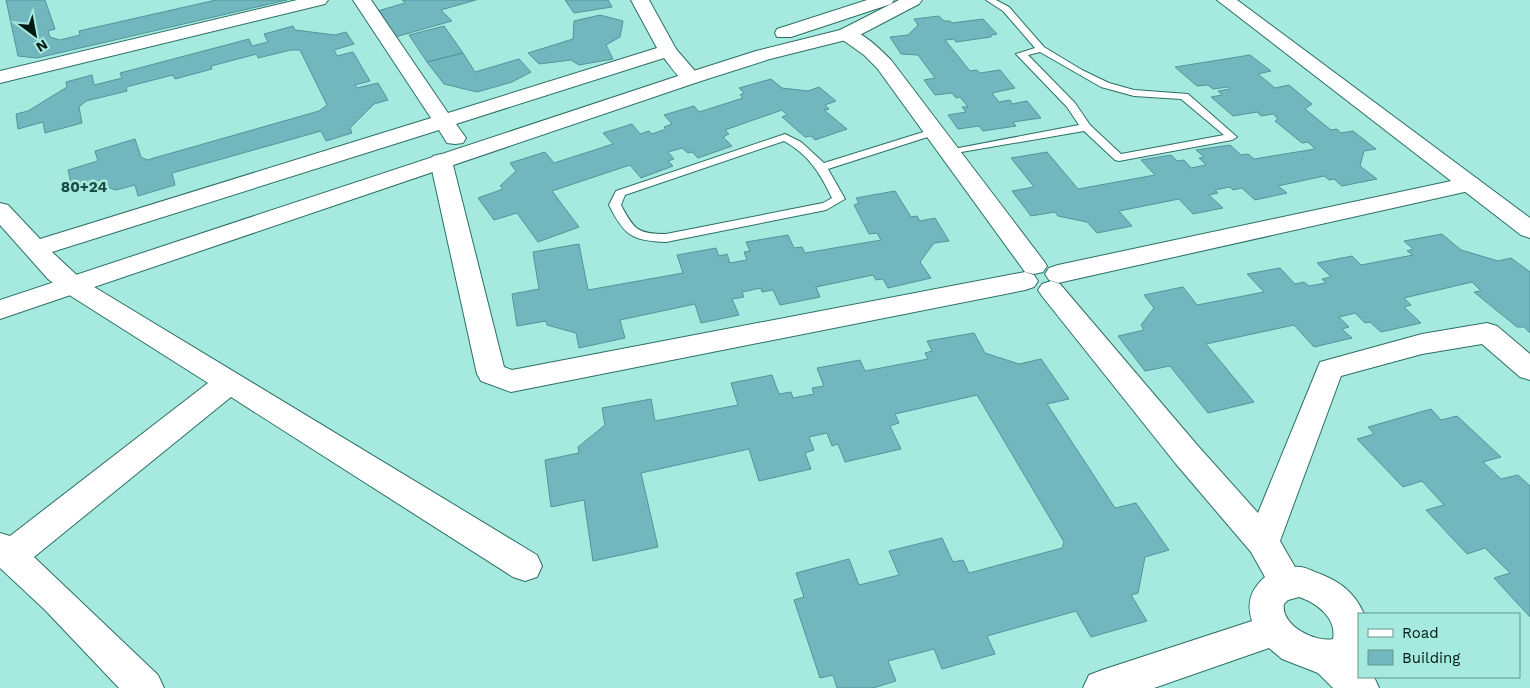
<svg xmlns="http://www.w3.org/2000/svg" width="1530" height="688" viewBox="0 0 1530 688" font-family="'Work Sans',sans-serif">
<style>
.building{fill:#73b7be;stroke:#51959c}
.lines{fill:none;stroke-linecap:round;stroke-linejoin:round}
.service-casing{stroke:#2b6f66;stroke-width:2}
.minor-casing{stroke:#2b6f66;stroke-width:2}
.tertiary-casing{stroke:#2b6f66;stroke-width:2}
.service{fill:#fff;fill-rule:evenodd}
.minor{fill:#fff;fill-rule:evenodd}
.tertiary{fill:#fff;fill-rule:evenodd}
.labels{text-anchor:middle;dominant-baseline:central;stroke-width:5;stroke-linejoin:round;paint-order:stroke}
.quarter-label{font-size:15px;font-weight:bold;fill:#184c45;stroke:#a6eadf}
</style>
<rect width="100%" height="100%" fill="#a6eadf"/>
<g class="building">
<polygon points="6,0 45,0 55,29 48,31 50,37 60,40 80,35 79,31 216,0 287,0 37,58 18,56"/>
<polygon points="402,0 476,0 441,10 452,21 395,37 374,12 405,3"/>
<polygon points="565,0 608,0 612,7 574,13"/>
<polygon points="600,15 623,21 620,37 606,45 613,59 579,65 571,60 539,64 528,53 573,39 574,21"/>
<polygon points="939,16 944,21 950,21 952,23 983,19 997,34 991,35 991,37 956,42 954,39 945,40 970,71 977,70 980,73 1000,70 1015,88 992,93 999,102 1010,100 1012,104 1027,101 1041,118 1013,122 1016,126 983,131 979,126 958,129 948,115 966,112 962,107 968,107 960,97 956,98 952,93 935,95 924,80 935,78 918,55 901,54 890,37 908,35 918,25 914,19"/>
<polygon points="293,26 295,30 335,35 346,32 354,44 334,50 337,56 353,52 370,81 355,85 357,88 378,83 388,100 374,104 350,128 352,133 326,141 321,131 172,173 175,185 138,196 135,185 116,190 103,186 101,180 72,188 68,170 98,161 95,151 135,139 141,157 147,160 319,111 327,105 300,50 291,50 258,58 257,54 211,66 212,69 175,79 173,75 126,87 127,91 86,101 79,107 82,123 45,133 43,122 18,129 16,114 28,111 67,87 66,82 92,75 94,85 122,78 120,73 249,39 252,46 268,42 264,34"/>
<polygon points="444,26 463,53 427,62 409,35"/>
<polygon points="463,53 475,72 519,59 531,72 512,82 477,92 444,84 427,62"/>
<polygon points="1250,55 1271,71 1258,74 1275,88 1289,85 1312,104 1305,109 1331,130 1337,129 1341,133 1353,131 1376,149 1364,151 1360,166 1377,179 1342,186 1334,179 1329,180 1324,176 1278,186 1287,193 1255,200 1242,188 1233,190 1230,187 1215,190 1218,193 1209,195 1223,208 1193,214 1179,199 1119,211 1132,226 1097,233 1087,222 1058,216 1055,212 1031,216 1012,191 1034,187 1011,158 1047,152 1078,189 1155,175 1141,160 1171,155 1177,161 1184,160 1191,168 1206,165 1199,158 1204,157 1196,150 1230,145 1241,155 1248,154 1254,159 1315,149 1308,142 1302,143 1275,121 1278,119 1273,114 1261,116 1257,112 1233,116 1211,97 1222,95 1218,91 1230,89 1228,87 1213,89 1208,85 1197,86 1175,67"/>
<polygon points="771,79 782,88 808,91 819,87 836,101 825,105 829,109 824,110 847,129 815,140 811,136 805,137 782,117 787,115 782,110 725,130 729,134 723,137 732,146 698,158 692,152 688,153 682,148 668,152 674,159 668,161 673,166 641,178 630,165 552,191 579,227 538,242 517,213 494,220 478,198 503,189 500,186 516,171 510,163 545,152 554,163 613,144 603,133 632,124 640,134 649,131 652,134 666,129 664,127 672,124 664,115 694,106 699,112 743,98 740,95 744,93 739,88"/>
<polygon points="895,191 911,217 917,216 920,221 935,218 949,241 934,243 920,262 931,278 888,288 883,279 876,280 873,275 816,287 820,297 780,305 773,290 762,292 761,288 742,292 744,297 732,299 739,315 701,323 695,304 620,320 625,338 579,348 576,333 547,325 546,321 517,326 512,294 539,289 533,252 579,244 588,290 683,273 677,255 716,248 719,256 727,254 730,263 747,260 744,252 750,251 746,242 788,235 794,248 802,247 805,253 881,240 877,233 869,234 854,205 859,203 856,198"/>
<polygon points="1442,234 1461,250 1498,261 1511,258 1530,272 1530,333 1524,327 1517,327 1474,292 1481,291 1472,282 1404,298 1411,305 1404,307 1421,323 1381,332 1370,322 1365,323 1355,313 1339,317 1349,327 1342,329 1352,338 1314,347 1294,325 1206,344 1254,402 1208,413 1170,366 1145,371 1118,336 1144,330 1141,325 1154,308 1144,295 1183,287 1197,305 1264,292 1247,274 1280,268 1295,284 1304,282 1309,286 1326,283 1322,279 1331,277 1317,263 1352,256 1361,265 1413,255 1407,251 1413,249 1404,241"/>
<polygon points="974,333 985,353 1019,364 1041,359 1069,399 1047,404 1115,508 1136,503 1169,550 1145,557 1138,593 1131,595 1147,621 1091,637 1076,611 987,636 995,654 942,669 934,649 888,661 896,681 873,688 837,688 833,675 820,678 794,600 804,597 796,573 849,559 859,585 899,575 889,551 942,538 953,562 963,560 969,573 1062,548 1064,542 977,395 895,414 899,423 890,426 901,449 845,462 838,444 832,446 827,433 809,437 814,450 805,453 811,469 759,481 749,449 641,473 658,547 593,561 584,500 551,507 545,460 579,453 578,447 605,425 602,408 651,399 655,421 738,405 731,383 772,375 779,394 791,392 793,398 814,394 812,388 824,386 817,368 860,360 865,371 928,359 925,353 932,351 927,341"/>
<polygon points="1431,409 1441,420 1457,416 1501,457 1483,462 1501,479 1518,475 1530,486 1530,617 1494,578 1510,573 1485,548 1467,554 1426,510 1444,505 1422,481 1403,487 1357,439 1374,434 1368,427"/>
</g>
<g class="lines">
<defs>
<g id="service">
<path d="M986,0h10l13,7 35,40 38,23 27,13 25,7 54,4 49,43 -5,3 -113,21 -4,-1 -31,-29 -140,24 -2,-2 6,-3 131,-25 -12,-18 -51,-53 19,-6 -32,-37zM1040,52l61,35 33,9 47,3 43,36 -103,19 -31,-29 -15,-22 -47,-48z"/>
<path d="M933,129l4,1v4l-109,35 17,30 -19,11 -160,32c-34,-1 -42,-7 -57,-37l7,-14 169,-57 16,8 23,21zM784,141c25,14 36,32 48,57l-9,5 -157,31c-28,0 -32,-4 -45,-29l4,-10z"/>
</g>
<g id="minor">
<polygon points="297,0 328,0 325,4 0,83 0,71"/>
<path d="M353,0h18l77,113 209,-65 -26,-48h18l27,49 25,29 -3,4c-17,4 -24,-12 -34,-24l-208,66 10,14 -3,5 -8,1 -8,-1 -8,-13 -387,122 29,27 456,276 5,11 -5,11 -12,4 -12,-4 -282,-180 -197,160 124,118 6,13h-45l-74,-78 -45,-42v-35l10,3 198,-153 -145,-92 -15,-12 -48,-54v-22l8,2 32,34 391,-121z"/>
<path d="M847,28c17,5 32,20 44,32l152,200 4,6 -4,6 -9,2 -9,-2 -148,-204 -13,-13 -24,-17 -2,-4 2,-4z"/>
<polygon points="441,154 449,156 452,161 504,367 512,370 1025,272 1034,275 1038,281 1034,287 1025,290 511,392 481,381 477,374 430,161 433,156"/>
<polygon points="1470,177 1478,179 1481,184 1478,189 1058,283 1049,280 1045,274 1049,268 1058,265"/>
<path d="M1051,281l9,3 138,162 60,67 62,-151 102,-28 65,-11 10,3 33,28v26l-10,-3 -38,-33 -60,10 -81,22 -61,165 15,26c7,-1 13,2 20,5 23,8 39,19 49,42h-5v63h15l5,11h-46l-15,-15 -36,-14 -13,-11 -115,40h-71l6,-13 13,-5 150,-49c-6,-18 -1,-32 13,-44l-14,-25 -75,-88 -134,-168 -4,-6 4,-6zM1299,597c18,6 38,21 34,42 -18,4 -53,-14 -49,-35l4,-4z"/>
</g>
<g id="tertiary">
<polygon points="867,0 894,0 891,4 791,37 777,37 775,33 777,29"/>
<polygon points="899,0 922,0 919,4 854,38 770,59 698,82 0,319 0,300 684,74 756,51 840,30"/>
<polygon points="1217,0 1237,0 1530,218 1530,238 1521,235"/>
</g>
</defs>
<use href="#service" class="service-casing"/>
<use href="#minor" class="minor-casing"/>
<use href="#tertiary" class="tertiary-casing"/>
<use href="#service" class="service"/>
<use href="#minor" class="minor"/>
<use href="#tertiary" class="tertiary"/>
</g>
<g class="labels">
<g class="quarter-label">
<text x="84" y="187">80+24</text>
</g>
</g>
<rect x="1358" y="613" width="162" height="65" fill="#a6eadf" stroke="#64968e"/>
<rect x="1368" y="629" width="25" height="8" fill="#ffffff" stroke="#64968e"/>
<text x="1402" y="638" font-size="15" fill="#001915">Road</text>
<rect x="1368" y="650" width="25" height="15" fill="#73b7be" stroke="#64968e"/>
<text x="1402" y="663" font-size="15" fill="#001915">Building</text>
<g transform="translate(35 35) rotate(148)" stroke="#a6eadf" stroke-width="4" paint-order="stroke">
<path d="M0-4L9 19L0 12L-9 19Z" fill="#001915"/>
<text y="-8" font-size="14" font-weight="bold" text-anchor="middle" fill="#001915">N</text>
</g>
</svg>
